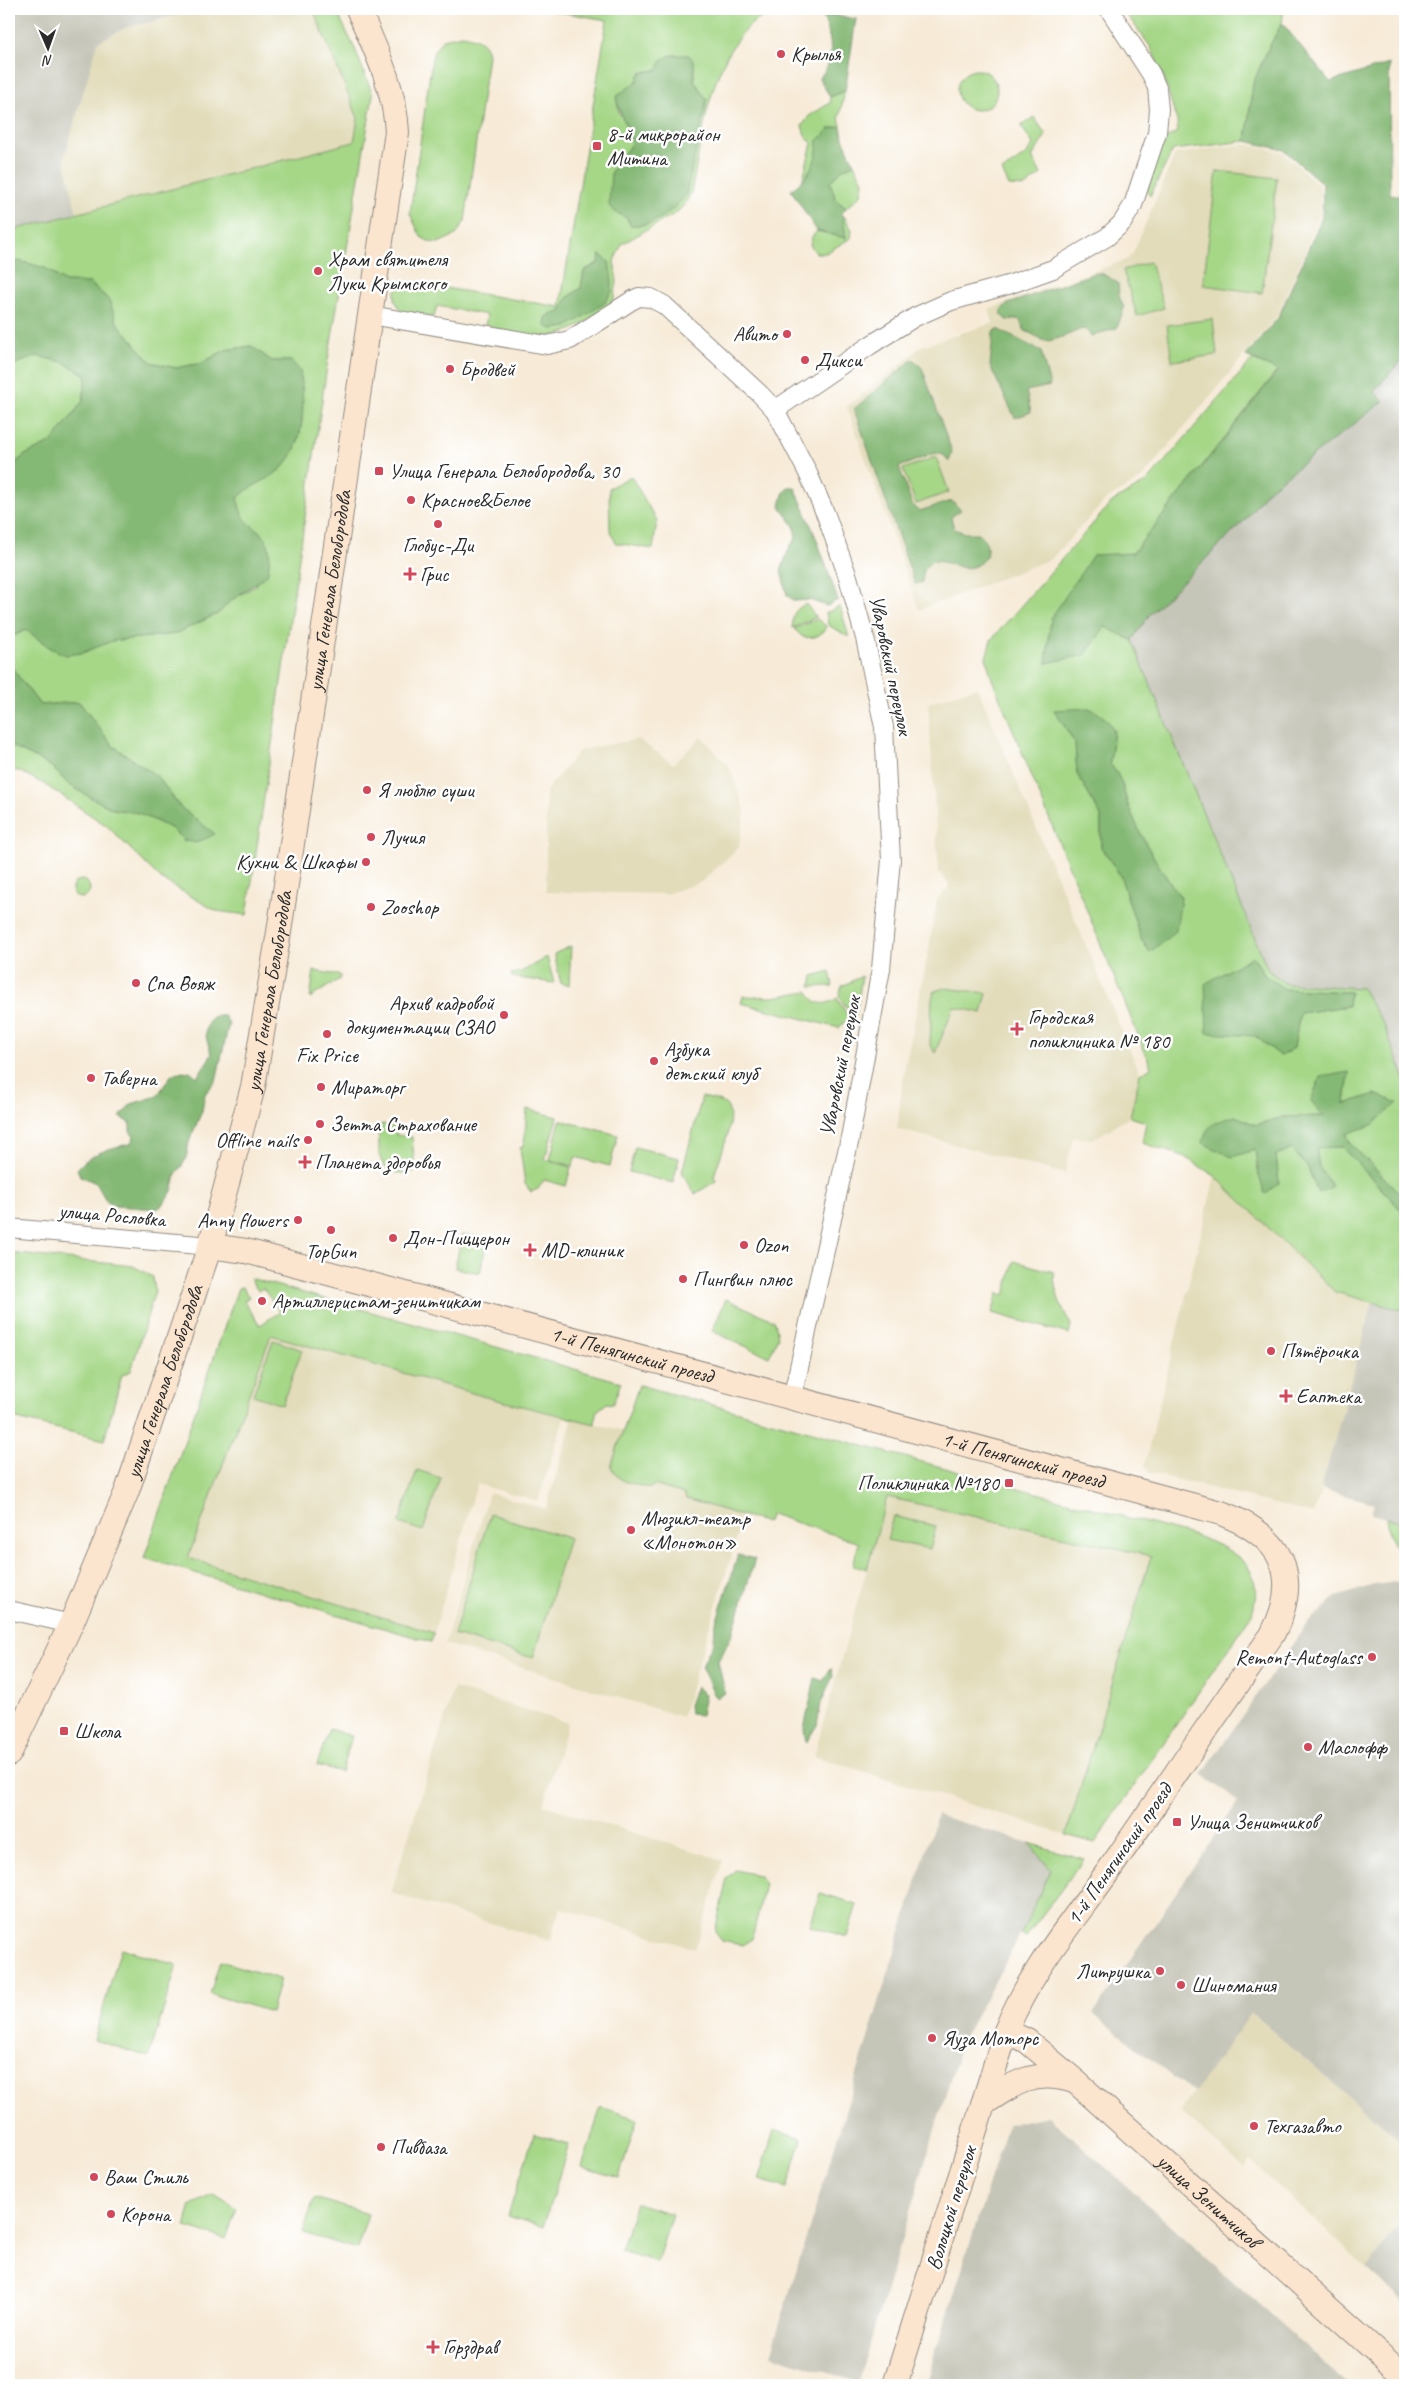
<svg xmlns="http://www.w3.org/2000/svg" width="1414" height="2394" viewBox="0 0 1414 2394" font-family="Caveat,sans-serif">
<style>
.built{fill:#e2dcba}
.industrial{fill:#c5c5b8}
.green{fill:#a5d787;stroke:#688159;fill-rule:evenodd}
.forest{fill:#84b874;stroke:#587250}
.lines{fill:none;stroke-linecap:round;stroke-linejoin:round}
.street-casing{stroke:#918b82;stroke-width:20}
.secondary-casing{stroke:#918b82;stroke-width:26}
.street{stroke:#fff;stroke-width:18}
.secondary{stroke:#fbe5cf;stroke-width:24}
.poi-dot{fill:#d1495b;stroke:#fff;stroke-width:2}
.labels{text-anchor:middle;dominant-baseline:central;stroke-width:5;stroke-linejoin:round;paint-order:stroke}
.poi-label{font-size:21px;fill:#2b2b2b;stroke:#fff;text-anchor:start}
.street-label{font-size:21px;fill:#2b2b2b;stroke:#fff}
</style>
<rect width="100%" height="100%" fill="#fff"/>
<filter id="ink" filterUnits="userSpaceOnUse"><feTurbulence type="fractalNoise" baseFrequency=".02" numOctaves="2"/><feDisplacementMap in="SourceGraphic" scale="10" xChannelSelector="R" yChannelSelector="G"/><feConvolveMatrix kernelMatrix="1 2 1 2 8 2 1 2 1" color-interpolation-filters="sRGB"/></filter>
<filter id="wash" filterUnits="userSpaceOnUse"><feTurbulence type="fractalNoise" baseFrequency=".0096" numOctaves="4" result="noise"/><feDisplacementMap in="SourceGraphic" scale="20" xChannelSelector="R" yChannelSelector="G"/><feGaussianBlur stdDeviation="1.12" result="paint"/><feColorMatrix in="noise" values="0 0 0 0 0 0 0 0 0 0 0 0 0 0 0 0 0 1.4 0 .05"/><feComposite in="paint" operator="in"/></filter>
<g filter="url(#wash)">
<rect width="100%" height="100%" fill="#f7ebd8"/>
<g class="built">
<polygon points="173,9 313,9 358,119 354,142 77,214 64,160 98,42 125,28 174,16"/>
<polygon points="1245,144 1282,152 1320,186 1320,215 1277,316 1141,479 1107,499 1051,559 919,610 847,407 922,346 993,323 989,309 1128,259 1133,253 1175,154"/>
<polygon points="977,687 1140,1074 1130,1117 1093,1139 1073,1137 1065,1174 897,1129 904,1072 928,954 937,899 947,889 949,884 939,872 928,703"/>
<polygon points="702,737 730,768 745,811 739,847 701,882 666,894 546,892 546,791 580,750 638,739 673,764"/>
<polygon points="1215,1176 1335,1292 1373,1302 1314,1514 1147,1472 1148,1469 1144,1467"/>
<polygon points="271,1334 564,1418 538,1501 477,1484 434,1633 188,1558"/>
<polygon points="573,1418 759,1465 682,1717 445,1644 489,1493 546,1509"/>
<polygon points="887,1497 1151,1556 1066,1835 814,1756"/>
<polygon points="454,1688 568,1723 543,1805 723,1860 695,1949 560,1908 550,1941 391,1893"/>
<polygon points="1250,2013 1405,2145 1405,2217 1366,2268 1250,2160 1244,2168 1180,2112"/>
</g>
<g class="industrial">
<polygon points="9,9 173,9 174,16 125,28 98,42 64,159 77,214 9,231"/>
<polygon points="1405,310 1405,1080 1384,1025 1362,989 1286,984 1268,970 1118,606"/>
<polygon points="1373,1302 1405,1311 1405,1523 1371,1514 1374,1503 1321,1489"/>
<polygon points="1405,1581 1405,2145 1251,2013 1194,2093 1093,2014 1238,1802 1202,1774 1306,1625 1336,1597 1374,1585"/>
<polygon points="937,1815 1029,1843 1051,1870 1015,1945 962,2041 858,2382 770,2355"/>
<polygon points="1048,2116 1161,2217 1349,2385 925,2385 1008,2124"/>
<polygon points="1405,2217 1405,2303 1366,2268"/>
</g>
<g class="green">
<path d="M313,9h19l6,5 17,35 18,46 -46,271 -80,549 -31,-4 -55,-32 -54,-53 -63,-42 -25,-13 -10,-1v-25l42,21 17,18 22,13 23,12 25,4 33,15 12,12 31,-6 -34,-27 -22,-30 -45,-31 -34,-44 -39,3 -31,-41v-26l17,-8 26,19 30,4 30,-12 63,-7 44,-21 10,-11 27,-17 6,-52c-16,-11 -23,-15 -24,-35 14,-15 25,-15 39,-26 29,-21 28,-69 23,-101l-9,-10h-19l-21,-15 -26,4 -23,13 -26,5 -25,-6 -34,-39 -8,-23 -19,-17 -25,-1 -20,-14 -26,-7 -10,5v-35l345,-89 4,-24z"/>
<path d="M542,9h234c-9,6 -21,11 -29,19 -39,40 -45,113 -56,165l-7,12 -8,8 -54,31 -8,17 3,21 -4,21c-21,15 -43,33 -70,34 -18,0 -40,-7 -58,-11l2,-11 -50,-9 -3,11 -32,-5 -7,-11v-10l7,-6 13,-2 145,24 47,-287zM694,62v18l13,20 -77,125 -19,-53 20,-28 -2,-17 -10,-14 -3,-16 22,-16 2,-8zM600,254l5,49 -45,10 7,-15 14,-10 3,-17 15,-9z"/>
<polygon points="1123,9 1284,9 1282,23 1266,53 1253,84 1246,141 1173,150 1150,196 1147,191 1156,156 1164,139 1178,132 1177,121 1163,75 1150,46"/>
<path d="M462,35c13,2 25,6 26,21l-23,165 -9,14 -18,8 -8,-1 -9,-5 -11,-23 22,-155 2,-8 9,-12z"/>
<circle cx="977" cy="90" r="20"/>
<polygon points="845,91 839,118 841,126 829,129 818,140 817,159 802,182 812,143 805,135 802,126 809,116 830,103 830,97"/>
<polygon points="1034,117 1046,135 1032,157 1041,174 1025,187 1009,186 1002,171 1027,154 1033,144 1021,126"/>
<polygon points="854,164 863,181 861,195 846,208 836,200 830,182 843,169"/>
<polygon points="1217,171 1277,178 1262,293 1203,285"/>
<polygon points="844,216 852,230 851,238 826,253 816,253 810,245 812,237 817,231 846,238 843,217"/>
<polygon points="1150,262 1164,308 1137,316 1123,270"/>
<polygon points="1213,319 1217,355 1172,361 1167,325"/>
<polygon points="36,356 63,362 86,375 83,401 52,442 25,455 13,465 9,472 9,373 11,366"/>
<path d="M1252,360l26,10 -232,293 38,-8 21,-29 27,14 136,330 18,14 76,4 22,37 21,55v48l-5,18 5,6v47l-54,-55 -5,-11 26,-8 3,-31 -30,10 4,-32 -24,44 -41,1 -28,8 -21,-9 20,33 4,27 20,7 -3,-28 16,-6 16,19 10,25 14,-7 -13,-19 -4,-20h27l63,67v97l-70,-19 -120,-116 -32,-20 -41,-13 4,-21 -16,-5 10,-43 11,-7 -159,-388 -6,-21 5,-18 121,-138 35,-20zM1114,730l-4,34c15,18 12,27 20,46 13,32 31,61 51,88l-31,54 -9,-13 -21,-64 -19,-28v-31l-24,-42 -2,-31zM1252,956l13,20 20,13 65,3 -2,14 -49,7 -5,35 -13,8 -26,-20z"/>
<polygon points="936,457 949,492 916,504 903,469"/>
<polygon points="631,476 657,521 653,549 616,543 610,531 609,488"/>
<path d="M806,604l10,13 -23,11c-2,-13 2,-19 13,-24z"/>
<polygon points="840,606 849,637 828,625 826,613"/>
<path d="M817,619l9,7c-3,10 -13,13 -23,11l-9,-8z"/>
<circle cx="81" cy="889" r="9"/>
<polygon points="571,946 569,985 561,984 554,954"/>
<polygon points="547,957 554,983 512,977 511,974 521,972"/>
<polygon points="314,971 340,975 341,978 310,998"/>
<polygon points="830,971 833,986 811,987 813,976"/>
<polygon points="862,976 855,1019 854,1019 839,996 842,986"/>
<polygon points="943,988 987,993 982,1013 954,1007 935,1053 930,1045 932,999 934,992"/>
<path d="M808,991c6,14 17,16 29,7l16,26 -8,-3 -6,7 -98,-25 2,-7 30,1z"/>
<path d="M702,1097c7,2 17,3 23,7 14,11 -7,57 -11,72l2,5 -21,13 -13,-22z"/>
<polygon points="527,1109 557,1117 545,1159 571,1167 566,1186 544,1180 538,1189 531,1192 525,1184 520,1148 524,1145"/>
<polygon points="560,1120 618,1135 610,1166 575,1157 573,1166 550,1160"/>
<path d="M381,1124l16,3 -1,8 16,2 3,34c-38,10 -39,-18 -34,-47z"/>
<polygon points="635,1147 679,1158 673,1183 629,1172"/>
<polygon points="462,1234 487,1239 480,1273 455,1268"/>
<polygon points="9,1253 133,1266 153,1277 155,1291 131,1371 122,1375 104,1440 9,1417"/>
<path d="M1014,1261l40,11c0,21 7,34 17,53l-2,9 -77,-21 6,-20 7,2z"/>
<polygon points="250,1278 621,1382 613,1404 607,1403 596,1412 595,1424 493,1399 271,1335 188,1558 434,1633 431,1642 144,1558 238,1288 242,1287 249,1297 244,1301 260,1325 280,1312 263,1288 258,1291"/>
<polygon points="726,1299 775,1321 778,1337 769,1357 712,1331"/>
<polygon points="273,1340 302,1350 282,1405 253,1395"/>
<path d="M639,1385l560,152c38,15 67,30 53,77l-157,229 -29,-8 85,-279 -264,-59 -20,72 -14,-4 6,-22 -88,-29 -4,9 -81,-24 -2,-5 -30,-9 -4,3c-16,-4 -33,-5 -39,-22z"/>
<polygon points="417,1470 441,1478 423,1531 399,1523"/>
<polygon points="490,1514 569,1538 533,1658 454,1635"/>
<polygon points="893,1516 936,1526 930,1549 887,1540"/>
<path d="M1386,1518l19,5v28c-16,-3 -16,-19 -19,-33z"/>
<polygon points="329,1729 352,1736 341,1772 317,1765"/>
<polygon points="1029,1843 1084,1859 1026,1937 1021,1934 1051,1870"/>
<polygon points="735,1870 758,1875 765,1884 752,1939 742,1945 722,1941 715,1932 727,1878"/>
<polygon points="820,1893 857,1904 847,1937 810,1926"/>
<polygon points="121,1948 177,1965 149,2057 94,2040"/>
<polygon points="220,1961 280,1979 271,2012 210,1994"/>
<polygon points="601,2107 637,2119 619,2178 582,2167"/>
<polygon points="774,2130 802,2139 787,2188 759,2180"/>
<polygon points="534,2134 569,2144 543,2227 508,2216"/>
<polygon points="214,2194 237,2208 226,2239 185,2227 191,2205"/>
<polygon points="314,2198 368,2214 357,2249 303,2233"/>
<polygon points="636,2203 672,2214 657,2262 621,2251"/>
</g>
<g class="forest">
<path d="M822,13l34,6 -11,72 -15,6 -11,-19c19,-19 11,-42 3,-65z"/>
<polygon points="1282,23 1330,82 1389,64 1390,194 1405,197 1405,357 1374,391 1384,401 1268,490 1244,521 1150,614 1132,640 1105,627 1085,655 1046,663 1051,618 1093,555 1133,553 1278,371 1246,356 1278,318 1322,217 1323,184 1284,150 1246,141 1253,84 1266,53"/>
<path d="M671,55h18l5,7v18l13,20 -21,95c-13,16 -35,34 -56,30l-3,-7 -14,-7 -4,-6 2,-33 20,-28c-3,-19 -11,-28 -15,-47l21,-16 3,-8 17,-3 6,-11z"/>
<path d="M841,126l2,12 11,26 -11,5 -13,13 6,18 10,8 -4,5 4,25 -29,-7 -26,-41c19,-14 26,-27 27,-50l11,-11z"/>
<polygon points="600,254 609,262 612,281 612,291 605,303 567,327 553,329 545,326 546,318 552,313 560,313 567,298 581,288 584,271 599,263"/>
<path d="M19,261l26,7 20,14 25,1 19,17 8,23 34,39 25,6 26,-5 23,-13 26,-4 21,15h19l9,10c5,32 6,80 -23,101 -14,11 -25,12 -39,26 2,40 42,21 29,77l-38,27 -10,11 -44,21 -63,7 -30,12 -16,2 -14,-6 -26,-19 -17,8v-166l4,-7 12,-10 27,-13 31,-41 3,-26 -23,-13 -27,-6 -25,10 -2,7v-107z"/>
<path d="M1095,273l8,1 15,9 1,13 5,12 -7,20 -26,8 -5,-6 -4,-1c-8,3 -27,12 -36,12 -5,0 -13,-8 -21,-10l-6,-12 -13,1 -5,-6v-4l7,-6z"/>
<polygon points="997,329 1041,351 1050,386 1026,391 1031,412 1015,418 990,366 993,333"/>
<path d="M913,359l9,9 30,84 -3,10 -5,-7 -9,-2 -36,14 13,37 7,7 33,-10 9,9 -10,7 3,12 11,4h13l8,9 2,12c-19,26 -31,7 -56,7l-8,8 -2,13 -7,2 -61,-175z"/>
<polygon points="788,487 795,487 817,540 838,600 827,606 809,600 794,601 787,595 781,571 789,548 796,538 794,526 780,506 783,494"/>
<polygon points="9,664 40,705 79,702 113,746 158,777 180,807 215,834 196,843 183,840 171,828 138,813 113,809 90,797 68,784 51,766 9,745"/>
<path d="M1089,708c32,16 24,26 21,56 15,18 12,27 20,46 13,32 31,61 51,88l-5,33 -26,21 -9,-13 -21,-64 -19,-28v-31l-24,-42 -2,-31 -21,-33z"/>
<polygon points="1253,956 1265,976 1285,989 1350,992 1348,1006 1300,1013 1294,1048 1281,1056 1255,1036 1207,1033 1205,984"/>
<path d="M214,1016h10l5,7 -13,58 -11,13 -3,17 -13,31 -3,17 -10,16 -4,16 -9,14 -6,4 -42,-3 -8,-4 -11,-19 -16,-7 -3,-7c12,-15 35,-22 53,-25l4,-7 -4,-6v-8l-10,-6 11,-13 26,-8 15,-22 18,-3 7,6 15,-23c-6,-14 -11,-27 2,-38z"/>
<path d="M1349,1072l-4,32 30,-10 23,9 -26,22 -26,9 5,10 54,55v15l-63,-67 -26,1 3,19 13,20 -14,6 -10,-25 -16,-19 -16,6 3,28 -14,11 -6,-18 -4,-26 -23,7 -29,-14c4,-21 13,-21 32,-27l21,9 28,-8 40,-1 -13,-15 9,-24z"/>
<polygon points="738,1555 755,1559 732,1635 718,1661 725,1693 716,1698 701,1666 714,1642 715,1626"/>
<polygon points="831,1668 833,1676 821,1703 817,1725 806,1743 804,1729 815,1678 823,1681"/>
<polygon points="696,1686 705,1695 701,1715 690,1714 689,1705"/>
</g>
</g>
<g filter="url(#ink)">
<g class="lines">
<defs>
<g id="street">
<polyline points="370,315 547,345 570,340 631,301 639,297 651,298 664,305 760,394 775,410 807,471 826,515 848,577 865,638 884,727 891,860 881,969 850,1138 792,1399"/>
<polyline points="775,410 869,346 915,317 951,301 1008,285 1053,269 1107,237 1122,223 1133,205 1157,133 1159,109 1157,88 1151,74 1109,9"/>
<polyline points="9,1228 210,1246"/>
<polyline points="9,1610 71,1624"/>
</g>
<g id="secondary">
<path id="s1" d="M210,1246l36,5 26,7 949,255c61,23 82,62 51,122 -54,76 -105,152 -158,228 -38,55 -83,105 -108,168l-111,354"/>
<path id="s2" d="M9,1754l62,-130 56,-133 83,-245 43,-159 26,-155 118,-800c-2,-44 -22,-84 -39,-123"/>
<path id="s3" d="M1006,2031l21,10 48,40 330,296"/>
<path d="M983,2104c32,-22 52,-35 91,-23"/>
</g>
</defs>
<use href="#street" class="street-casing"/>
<use href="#secondary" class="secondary-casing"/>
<use href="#street" class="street"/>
<use href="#secondary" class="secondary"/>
</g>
</g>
<g class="poi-dot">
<circle cx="781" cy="54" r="5"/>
<rect x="592" y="141" width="10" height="10" rx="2.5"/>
<circle cx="318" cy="271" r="5"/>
<circle cx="787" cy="334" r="5"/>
<circle cx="805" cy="360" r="5"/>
<circle cx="450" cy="369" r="5"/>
<rect x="374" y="466" width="10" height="10" rx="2.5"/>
<circle cx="411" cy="500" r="5"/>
<circle cx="438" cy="524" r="5"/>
<path d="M407.5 566.5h5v5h5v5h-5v5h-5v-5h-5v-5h5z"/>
<circle cx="367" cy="790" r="5"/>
<circle cx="371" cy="837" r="5"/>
<circle cx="366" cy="862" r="5"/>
<circle cx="371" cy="907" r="5"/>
<circle cx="136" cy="983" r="5"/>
<circle cx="504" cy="1015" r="5"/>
<path d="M1014.5 1021.5h5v5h5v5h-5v5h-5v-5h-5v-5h5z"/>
<circle cx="327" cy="1034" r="5"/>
<circle cx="654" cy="1061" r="5"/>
<circle cx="91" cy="1078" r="5"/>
<circle cx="321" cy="1087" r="5"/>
<circle cx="320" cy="1124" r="5"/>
<circle cx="308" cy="1140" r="5"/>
<path d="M302.5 1154.5h5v5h5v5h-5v5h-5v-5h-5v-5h5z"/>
<circle cx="298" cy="1220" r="5"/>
<circle cx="331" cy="1230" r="5"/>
<circle cx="393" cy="1238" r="5"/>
<circle cx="744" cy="1245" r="5"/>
<path d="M527.5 1242.5h5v5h5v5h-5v5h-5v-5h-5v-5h5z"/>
<circle cx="683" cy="1279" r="5"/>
<circle cx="262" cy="1301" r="5"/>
<circle cx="1271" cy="1351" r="5"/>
<path d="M1283.5 1388.5h5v5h5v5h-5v5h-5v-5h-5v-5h5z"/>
<rect x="1004" y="1478" width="10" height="10" rx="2.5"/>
<circle cx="631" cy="1530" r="5"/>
<circle cx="1372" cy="1657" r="5"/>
<rect x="59" y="1726" width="10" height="10" rx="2.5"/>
<circle cx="1308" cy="1747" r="5"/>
<rect x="1172" y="1817" width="10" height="10" rx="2.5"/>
<circle cx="1160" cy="1971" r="5"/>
<circle cx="1181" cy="1985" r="5"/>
<circle cx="932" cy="2038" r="5"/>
<circle cx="1254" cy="2126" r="5"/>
<circle cx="381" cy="2147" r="5"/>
<circle cx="94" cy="2177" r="5"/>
<circle cx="111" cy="2214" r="5"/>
<path d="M430.5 2339.5h5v5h5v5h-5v5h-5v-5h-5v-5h5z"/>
</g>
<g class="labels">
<g class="poi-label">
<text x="791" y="54">Крылья</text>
<text x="607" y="134">8-й микрорайон<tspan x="607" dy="24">Митина</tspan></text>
<text x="328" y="259">Храм святителя<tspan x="328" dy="24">Луки Крымского</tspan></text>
<text x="777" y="334" text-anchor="end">Авито</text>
<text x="815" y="360">Дикси</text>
<text x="460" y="369">Бродвей</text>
<text x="389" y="471">Улица Генерала Белобородова, 30</text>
<text x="421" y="500">Красное&amp;Белое</text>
<text x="438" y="545" text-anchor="middle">Глобус-Ди</text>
<text x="420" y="574">Грис</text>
<text x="377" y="790">Я люблю суши</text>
<text x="381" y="837">Лучия</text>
<text x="356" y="862" text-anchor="end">Кухни &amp; Шкафы</text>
<text x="381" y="907">Zooshop</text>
<text x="146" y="983">Спа Вояж</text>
<text x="494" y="1003" text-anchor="end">Архив кадровой<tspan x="494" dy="24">документации СЗАО</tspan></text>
<text x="1028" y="1017">Городская<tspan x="1028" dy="24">поликлиника № 180</tspan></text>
<text x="664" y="1049">Азбука<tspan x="664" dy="24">детский клуб</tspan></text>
<text x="327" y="1055" text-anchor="middle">Fix Price</text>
<text x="101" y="1078">Таверна</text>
<text x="331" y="1087">Мираторг</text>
<text x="330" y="1124">Зетта Страхование</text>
<text x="298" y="1140" text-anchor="end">Offline nails</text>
<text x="315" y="1162">Планета здоровья</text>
<text x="288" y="1220" text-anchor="end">Anny flowers</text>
<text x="403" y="1238">Дон-Пиццерон</text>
<text x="754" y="1245">Ozon</text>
<text x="541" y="1250">MD-клиник</text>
<text x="331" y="1251" text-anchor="middle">TopGun</text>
<text x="693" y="1279">Пингвин плюс</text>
<text x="272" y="1301">Артиллеристам-зенитчикам</text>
<text x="1281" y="1351">Пятёрочка</text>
<text x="1296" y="1396">Еаптека</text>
<text x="999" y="1483" text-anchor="end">Поликлиника №180</text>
<text x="641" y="1518">Мюзикл-театр<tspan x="641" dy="24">«Монотон»</tspan></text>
<text x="1362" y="1657" text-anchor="end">Remont-Autoglass</text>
<text x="74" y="1731">Школа</text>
<text x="1318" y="1747">Маслофф</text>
<text x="1187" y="1822">Улица Зенитчиков</text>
<text x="1150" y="1971" text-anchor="end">Литрушка</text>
<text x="1191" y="1985">Шиномания</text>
<text x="942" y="2038">Яуза Моторс</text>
<text x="1264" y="2126">Техгазавто</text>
<text x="391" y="2147">Пивбаза</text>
<text x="104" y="2177">Ваш Стиль</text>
<text x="121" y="2214">Корона</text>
<text x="443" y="2347">Горздрав</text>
</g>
<g class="street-label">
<text stroke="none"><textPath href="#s2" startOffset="1214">улица Генерала Белобородова</textPath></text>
<text transform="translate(891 665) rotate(78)">Уваровский переулок</text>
<text stroke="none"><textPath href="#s2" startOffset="809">улица Генерала Белобородова</textPath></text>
<text transform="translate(840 1066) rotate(-79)">Уваровский переулок</text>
<text transform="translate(112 1215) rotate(5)">улица Рословка</text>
<text stroke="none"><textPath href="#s1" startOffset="436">1-й Пенягинский проезд</textPath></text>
<text stroke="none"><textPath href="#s2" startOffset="404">улица Генерала Белобородова</textPath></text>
<text stroke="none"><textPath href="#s1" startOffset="841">1-й Пенягинский проезд</textPath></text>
<text transform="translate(1119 1854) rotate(-55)">1-й Пенягинский проезд</text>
<text stroke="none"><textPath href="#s3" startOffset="265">улица Зенитчиков</textPath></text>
<text transform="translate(951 2208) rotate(-73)">Волоцкой переулок</text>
</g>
</g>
<rect width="1414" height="2394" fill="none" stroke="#fff" stroke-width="30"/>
<g transform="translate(48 48) rotate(178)" stroke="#ffffff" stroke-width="4" paint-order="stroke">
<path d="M0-4L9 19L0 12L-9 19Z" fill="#2b2b2b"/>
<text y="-8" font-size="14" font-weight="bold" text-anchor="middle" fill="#2b2b2b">N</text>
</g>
</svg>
